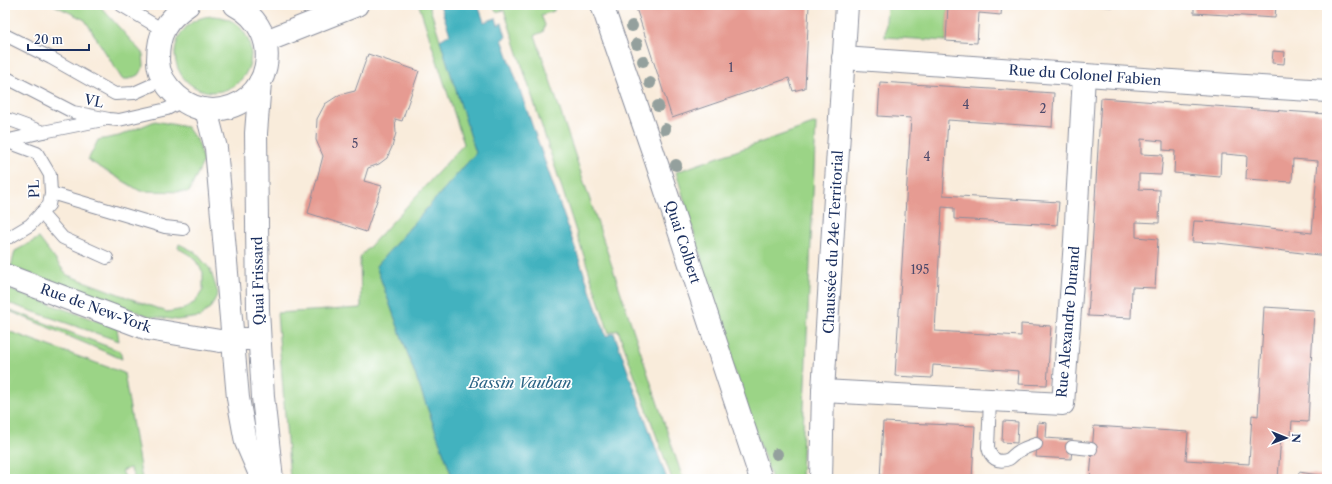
<svg xmlns="http://www.w3.org/2000/svg" width="1332" height="484" viewBox="0 0 1332 484" font-family="'Libre Caslon Text',serif">
<style>
.green{fill:#9bd486;stroke:#5b8272}
.water{fill:#43b2bf;stroke:#2f708e}
.building{fill:#e69b92}
.lines{fill:none;stroke-linecap:round;stroke-linejoin:round}
.lane-casing{stroke:#8a8e9c;stroke-width:14}
.street-casing{stroke:#8a8e9c;stroke-width:24}
.secondary-casing{stroke:#8a8e9c;stroke-width:24}
.primary-casing{stroke:#8a8e9c;stroke-width:24}
.lane{stroke:#fff;stroke-width:12}
.street{stroke:#fff;stroke-width:22}
.secondary{stroke:#fff;stroke-width:22}
.primary{stroke:#fff;stroke-width:22}
.tree{fill:#94a09d}
.labels{text-anchor:middle;dominant-baseline:central;stroke-width:3.5;stroke-linejoin:round;paint-order:stroke}
.number-label{font-size:12px;fill:#4e4a6b}
.street-label{font-size:14px;fill:#1b2f5e;stroke:#fff}
.water-label{font-size:15px;font-style:italic;fill:#2b6385;stroke:#fff}
</style>
<rect width="100%" height="100%" fill="#fff"/>
<filter id="ink" filterUnits="userSpaceOnUse"><feTurbulence type="fractalNoise" baseFrequency=".025" numOctaves="2"/><feDisplacementMap in="SourceGraphic" scale="8" xChannelSelector="R" yChannelSelector="G"/><feConvolveMatrix kernelMatrix="1 2 1 2 8 2 1 2 1" color-interpolation-filters="sRGB"/></filter>
<filter id="wash" filterUnits="userSpaceOnUse"><feTurbulence type="fractalNoise" baseFrequency=".012" numOctaves="4" result="noise"/><feDisplacementMap in="SourceGraphic" scale="16" xChannelSelector="R" yChannelSelector="G"/><feGaussianBlur stdDeviation="0.9" result="paint"/><feColorMatrix in="noise" values="0 0 0 0 0 0 0 0 0 0 0 0 0 0 0 0 0 1.4 0 .05"/><feComposite in="paint" operator="in"/></filter>
<g filter="url(#wash)">
<rect width="100%" height="100%" fill="#f9ecdb"/>
<g class="green">
<polygon points="54,5 99,5 143,54 144,66 138,75 129,79 122,79 85,20"/>
<polygon points="419,5 429,5 476,153 376,266 453,479 290,479 277,313 361,308 360,257 464,144"/>
<polygon points="493,5 554,5 554,11 541,15 545,25 543,32 535,35 683,479 672,479 618,330 609,333 504,10 496,12"/>
<polygon points="887,5 948,5 946,41 885,37"/>
<circle cx="213" cy="54" r="38"/>
<polygon points="155,121 187,127 199,144 203,162 189,192 140,191 88,160 98,140 119,136"/>
<polygon points="816,123 801,479 772,479 699,270 702,260 676,172"/>
<polygon points="39,238 67,275 167,312 184,309 195,302 203,290 203,272 193,257 178,248 179,244 195,252 210,269 218,293 211,307 200,317 177,320 149,316 11,267 15,251"/>
<polygon points="5,288 117,328 119,341 5,302"/>
<polygon points="5,308 120,351 122,359 5,309"/>
<polygon points="5,330 124,373 142,479 135,479 130,468 122,471 126,479 5,479"/>
</g>
<polygon class="water" points="440,5 478,5 484,22 496,18 498,25 502,23 506,37 502,39 606,336 614,333 667,479 453,479 376,266 476,153 440,40 450,34"/>
<g id="blocks">
<g class="building">
<polygon points="635,5 809,5 805,88 793,91 789,78 672,118"/>
<polygon points="948,5 1002,5 1001,15 979,13 977,43 946,41"/>
<polygon points="1094,5 1129,5 1128,8 1094,6"/>
<polygon points="1194,5 1276,5 1275,18 1194,13"/>
<polygon points="1273,51 1285,52 1284,64 1272,63"/>
<polygon points="368,54 419,71 402,121 395,119 396,133 392,147 387,158 379,164 368,168 364,181 382,186 366,232 308,213 323,156 316,140 317,119 325,104 339,95 355,91"/>
<polygon points="880,82 1054,93 1052,127 948,120 943,195 1059,202 1057,225 954,219 954,208 942,207 935,331 1021,336 1021,324 1051,326 1047,385 1018,384 1019,371 933,365 932,378 895,376 911,118 878,116"/>
<polygon points="1101,98 1327,114 1327,256 1218,243 1192,242 1194,221 1220,222 1312,233 1318,161 1293,159 1292,182 1246,179 1247,156 1225,154 1221,154 1220,177 1174,173 1175,151 1163,150 1163,141 1141,139 1141,154 1163,155 1161,175 1139,174 1139,189 1160,190 1159,223 1136,222 1136,237 1158,239 1155,288 1132,287 1131,318 1088,316"/>
<polygon points="1264,307 1314,310 1308,422 1292,421 1291,436 1281,435 1278,479 1090,479 1094,426 1188,432 1186,460 1249,464 1252,415 1258,416"/>
<polygon points="1003,421 1018,422 1017,443 1002,442"/>
<polygon points="883,422 975,426 972,479 880,479"/>
<polygon points="1038,422 1047,423 1046,438 1073,440 1071,459 1036,457"/>
<polygon points="1299,472 1325,476 1324,479 1298,479"/>
</g>
</g>
</g>
<g filter="url(#ink)">
<use href="#blocks" fill-opacity="0" stroke="#8a8e9c" stroke-width="1"/>
<g class="lines">
<defs>
<g id="lane">
<polyline points="121,5 163,30"/>
<polyline points="5,35 51,58 115,94 134,93 163,80"/>
<polyline points="5,77 73,112 109,119 119,120 167,109 182,101"/>
<polyline points="5,120 10,120 43,132 103,120"/>
<polyline points="5,141 37,153 50,175 51,193 49,205 30,225 10,237 5,238"/>
<polyline points="5,141 43,132"/>
<polyline points="51,193 165,227 183,229"/>
<polyline points="41,213 63,238 107,258"/>
<path d="M990,400l-2,47c2,11 10,17 21,12 3,-2 6,-6 10,-8 5,-3 11,-5 17,-7"/>
<polyline points="1072,447 1091,449"/>
</g>
<g id="street">
<polyline points="843,58 1229,85 1327,91"/>
<polyline points="5,275 148,329 220,341 233,339 259,339"/>
<polyline points="823,391 1063,404 1075,241 1084,75"/>
</g>
<g id="secondary">
<path d="M188,5c-22,15 -30,28 -30,55 0,14 9,27 19,36 10,9 22,14 36,14 59,-2 74,-78 22,-105"/>
<polyline points="266,41 357,5"/>
<polyline points="260,82 256,133 258,310 263,397 272,479"/>
<polyline points="206,110 216,148 238,398 246,442 262,479"/>
</g>
<g id="primary">
<polyline points="602,5 653,152 761,479"/>
<polyline points="821,479 823,391 847,5"/>
</g>
</defs>
<use href="#lane" class="lane-casing"/>
<use href="#street" class="street-casing"/>
<use href="#secondary" class="secondary-casing"/>
<use href="#primary" class="primary-casing"/>
<use href="#lane" class="lane"/>
<use href="#street" class="street"/>
<use href="#secondary" class="secondary"/>
<use href="#primary" class="primary"/>
</g>
<g class="tree">
<circle cx="632" cy="26" r="6"/>
<circle cx="637" cy="44" r="6"/>
<circle cx="643" cy="61" r="6"/>
<circle cx="650" cy="83" r="6"/>
<circle cx="658" cy="106" r="6"/>
<circle cx="665" cy="129" r="6"/>
<circle cx="676" cy="165" r="6"/>
<circle cx="777" cy="454" r="6"/>
</g>
</g>
<g class="labels">
<g class="number-label">
<text x="731" y="67">1</text>
<text x="966" y="104">4</text>
<text x="1043" y="108">2</text>
<text x="355" y="143">5</text>
<text x="927" y="156">4</text>
<text x="920" y="269">195</text>
</g>
<g class="street-label">
<text transform="translate(1085 75) rotate(4)">Rue du Colonel Fabien</text>
<text transform="translate(94 101) rotate(11)">VL</text>
<text transform="translate(34 189) rotate(-92)">PL</text>
<text transform="translate(683 242) rotate(72)">Quai Colbert</text>
<text transform="translate(833 242) rotate(-87)">Chaussée du 24e Territorial</text>
<text transform="translate(258 281) rotate(-91)">Quai Frissard</text>
<text transform="translate(96 308) rotate(20)">Rue de New-York</text>
<text transform="translate(1068 322) rotate(-85)">Rue Alexandre Durand</text>
</g>
<g class="water-label">
<text x="520" y="382">Bassin Vauban</text>
</g>
</g>
<rect width="1332" height="484" fill="none" stroke="#fff" stroke-width="20"/>
<g transform="translate(1286 438) rotate(91)" stroke="#ffffff" stroke-width="3" paint-order="stroke">
<path d="M0-3L7 15L0 10L-7 15Z" fill="#1b2f5e"/>
<text y="-6" font-size="11" font-weight="bold" text-anchor="middle" fill="#1b2f5e">N</text>
</g>
<path d="M28 44v6h61v-6" fill="none" stroke="#1b2f5e" stroke-width="2"/>
<text x="34" y="44" font-size="12" fill="#1b2f5e" stroke="#ffffff" stroke-width="3" paint-order="stroke">20 m</text>
</svg>
